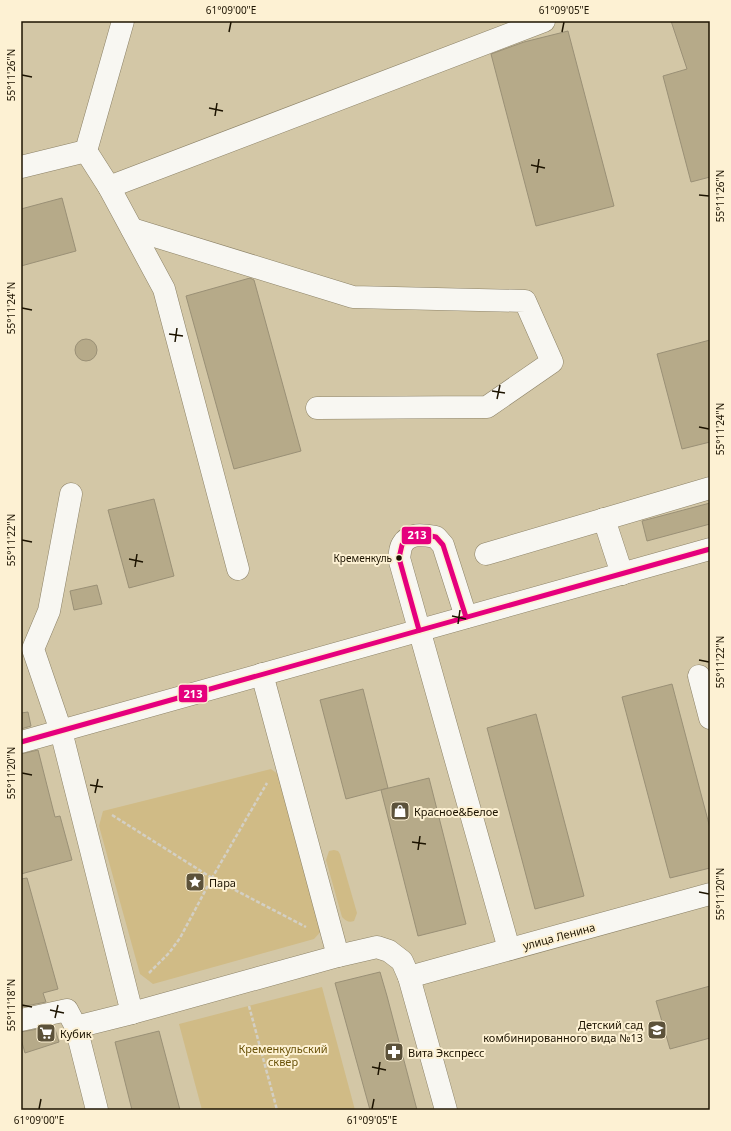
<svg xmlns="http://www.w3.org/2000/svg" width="731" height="1131" viewBox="0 0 731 1131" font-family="'Noto Sans',sans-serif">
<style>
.green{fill:#d0bb86}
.building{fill:#b6aa89;stroke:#9a9076}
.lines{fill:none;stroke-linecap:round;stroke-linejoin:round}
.minor-casing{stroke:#8c8267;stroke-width:23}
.path{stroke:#d3cfc4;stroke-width:2.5;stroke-dasharray:4 2;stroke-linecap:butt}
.minor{stroke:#f8f7f2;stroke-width:22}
.bus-1-casing{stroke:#fdf1d3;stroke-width:8}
.bus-1{stroke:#e5007d;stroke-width:5}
.ticks{fill:none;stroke:#1c1300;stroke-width:1.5}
.bus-dot{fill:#1c1300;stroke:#fdf1d3;stroke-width:1.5}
.labels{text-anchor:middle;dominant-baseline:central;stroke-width:4;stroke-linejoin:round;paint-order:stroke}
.bus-label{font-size:10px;fill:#1c1300;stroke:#fdf1d3;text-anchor:end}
.poi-label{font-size:11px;fill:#1c1300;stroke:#fdf1d3;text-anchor:start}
.street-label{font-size:11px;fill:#1c1300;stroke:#fdf1d3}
.park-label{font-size:11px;fill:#6b530a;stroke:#fdf1d3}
.line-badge{stroke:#fdf1d3;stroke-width:1.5}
.badge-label{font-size:11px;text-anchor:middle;font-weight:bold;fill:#fff}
.neatline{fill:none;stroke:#1c1300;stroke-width:1.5}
.ticks-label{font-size:10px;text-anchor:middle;fill:#1c1300}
</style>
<rect width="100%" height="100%" fill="#d3c7a6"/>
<g class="green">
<polygon points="271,769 283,778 324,928 314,939 153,984 140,974 99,826 103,811"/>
<path d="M334,850l4,1 2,3 17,59 -3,8c-5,2 -8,0 -12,-4l-16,-57 3,-9z"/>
<polygon points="322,987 355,1110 202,1110 179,1024"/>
</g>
<g class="building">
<polygon points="671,21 710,21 710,177 691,182 663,76 687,69"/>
<polygon points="568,31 614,206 536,226 491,54 524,42"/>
<polygon points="62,198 76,251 21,266 21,209"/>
<polygon points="250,278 254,280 301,451 234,469 186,296"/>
<circle cx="86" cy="350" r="11"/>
<polygon points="710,340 710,442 682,449 657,354"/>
<polygon points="154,499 174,576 129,588 108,510"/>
<polygon points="710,503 710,524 647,541 642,521"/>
<polygon points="97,585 102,604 74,610 70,591"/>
<polygon points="672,684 710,828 710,868 670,878 622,697"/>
<polygon points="363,689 388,788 346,799 320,700"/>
<polygon points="28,712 31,726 21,729 21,713"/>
<polygon points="536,714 584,896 535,909 487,728"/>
<polygon points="38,750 55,817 60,816 72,860 21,874 21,754"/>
<polygon points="429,778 466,924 418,936 381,790"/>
<polygon points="27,878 58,989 43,993 46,1002 21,1007 21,879"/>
<polygon points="380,972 387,996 417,1110 370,1110 335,983"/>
<polygon points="710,986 710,1038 670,1049 656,1001"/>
<polygon points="54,1026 59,1042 25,1053 21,1039 21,1032"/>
<polygon points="159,1031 180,1110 132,1110 115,1042"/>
</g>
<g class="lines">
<defs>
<g id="minor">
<polyline points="86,151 109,187 164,289 238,569"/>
<polyline points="21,167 86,151 123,21"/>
<polyline points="109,187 544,21"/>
<polyline points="132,229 353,297 525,301 552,362 487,407 317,408"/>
<polyline points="71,494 49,611 33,649 61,731 132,1013 76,1027 97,1110"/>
<polyline points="604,519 622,574"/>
<polyline points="486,554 710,488"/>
<path d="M466,617l-23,-72 -7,-8c-12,-2 -27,-5 -34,8 -2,3 -2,9 -3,13l110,391"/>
<polyline points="262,674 338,956"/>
<polyline points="699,676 710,718"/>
<polyline points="21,742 710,549"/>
<polyline points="409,977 710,894"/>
<polyline points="132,1013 338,956 377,947 389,951 402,961 409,977 446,1110"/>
<polyline points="21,1020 67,1010 76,1027"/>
</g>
</defs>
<use href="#minor" class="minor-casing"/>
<g class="path">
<polyline points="112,815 212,878 306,927"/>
<polyline points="149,973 169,953 180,938 212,878 267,783"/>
<polyline points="249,1006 277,1110"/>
</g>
<use href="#minor" class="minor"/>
<defs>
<g id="bus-1">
<polyline points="419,630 399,558 402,545 408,538 421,534 436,537 443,545 466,617"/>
<polyline points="21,742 710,549"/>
</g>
</defs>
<use href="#bus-1" class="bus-1-casing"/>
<use href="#bus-1" class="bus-1"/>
</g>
<path class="ticks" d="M229,32l2,-10M562,32l2,-10M22,75l10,2M209,108l14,3M215,116l2,-13M531,165l14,3M537,173l2,-14M699,195l10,1M22,308l10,2M169,334l14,2M175,342l2,-14M492,391l13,2M497,399l3,-14M699,427l10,2M22,540l10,2M129,559l14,3M135,567l2,-13M452,616l14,3M458,624l2,-14M699,660l10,2M22,773l10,2M90,785l13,2M95,793l3,-14M412,842l14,2M418,850l2,-14M699,892l10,2M22,1005l10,2M50,1010l14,3M55,1018l3,-13M372,1067l14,3M378,1075l2,-13M39,1109l2,-10M372,1109l2,-10"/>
<defs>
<symbol id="shop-square" viewBox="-11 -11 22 22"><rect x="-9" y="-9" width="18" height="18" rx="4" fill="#5c523a" stroke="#fdf1d3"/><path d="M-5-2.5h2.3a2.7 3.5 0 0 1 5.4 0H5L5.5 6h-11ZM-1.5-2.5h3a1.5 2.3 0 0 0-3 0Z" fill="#fff"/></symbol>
<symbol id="sight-square" viewBox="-11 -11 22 22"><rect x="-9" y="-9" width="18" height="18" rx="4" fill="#5c523a" stroke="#fdf1d3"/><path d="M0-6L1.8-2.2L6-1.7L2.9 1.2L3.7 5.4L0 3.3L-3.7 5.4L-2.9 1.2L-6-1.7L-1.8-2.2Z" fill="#fff"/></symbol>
<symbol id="school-square" viewBox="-11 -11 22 22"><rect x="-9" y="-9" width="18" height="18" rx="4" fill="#5c523a" stroke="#fdf1d3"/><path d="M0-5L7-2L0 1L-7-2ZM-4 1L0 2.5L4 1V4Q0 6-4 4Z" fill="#fff"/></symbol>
<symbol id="supermarket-square" viewBox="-11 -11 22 22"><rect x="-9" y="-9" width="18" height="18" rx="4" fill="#5c523a" stroke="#fdf1d3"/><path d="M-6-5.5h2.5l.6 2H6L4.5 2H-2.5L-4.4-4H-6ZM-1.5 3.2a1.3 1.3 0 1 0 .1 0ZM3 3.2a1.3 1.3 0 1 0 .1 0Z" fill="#fff"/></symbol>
<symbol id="pharmacy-square" viewBox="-11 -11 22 22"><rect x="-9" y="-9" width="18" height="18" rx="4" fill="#5c523a" stroke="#fdf1d3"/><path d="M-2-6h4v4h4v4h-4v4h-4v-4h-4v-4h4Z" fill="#fff"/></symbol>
</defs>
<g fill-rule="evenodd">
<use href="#shop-square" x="389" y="800" width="22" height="22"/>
<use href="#sight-square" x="184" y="871" width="22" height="22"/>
<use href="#school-square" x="646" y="1019" width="22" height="22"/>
<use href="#supermarket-square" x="35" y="1022" width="22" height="22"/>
<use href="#pharmacy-square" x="383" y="1041" width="22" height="22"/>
</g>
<circle class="bus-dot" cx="399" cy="558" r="3.5"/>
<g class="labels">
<g class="bus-label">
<text x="392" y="558">Кременкуль</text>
</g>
<g class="poi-label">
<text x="414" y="811">Красное&amp;Белое</text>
<text x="209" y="882">Пара</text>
<text x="643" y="1024" text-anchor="end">Детский сад<tspan x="643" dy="13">комбинированного вида №13</tspan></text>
<text x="60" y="1033">Кубик</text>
<text x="408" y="1052">Вита Экспресс</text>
</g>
<g class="street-label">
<text transform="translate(559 936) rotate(-15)">улица Ленина</text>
</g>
<g class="park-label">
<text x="283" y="1048">Кременкульский<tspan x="283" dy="13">сквер</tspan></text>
</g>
</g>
<g class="line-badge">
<rect x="401" y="526" width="31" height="19" rx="4" fill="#e5007d"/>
<rect x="178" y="684" width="30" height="19" rx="4" fill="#e5007d"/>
</g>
<g class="badge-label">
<text x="417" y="539">213</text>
<text x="193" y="698">213</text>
</g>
<rect width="731" height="1131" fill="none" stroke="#fdf1d3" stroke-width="44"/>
<rect x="22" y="22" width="687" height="1087" class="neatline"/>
<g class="ticks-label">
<text x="231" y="14">61°09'00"E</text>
<text x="564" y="14">61°09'05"E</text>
<text transform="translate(11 75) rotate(-90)" y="4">55°11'26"N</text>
<text transform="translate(720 196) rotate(-90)" y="4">55°11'26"N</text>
<text transform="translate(11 308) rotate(-90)" y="4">55°11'24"N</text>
<text transform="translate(720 429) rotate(-90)" y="4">55°11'24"N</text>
<text transform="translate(11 540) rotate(-90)" y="4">55°11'22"N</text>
<text transform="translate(720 662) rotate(-90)" y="4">55°11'22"N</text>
<text transform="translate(11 773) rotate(-90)" y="4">55°11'20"N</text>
<text transform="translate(720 894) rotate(-90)" y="4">55°11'20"N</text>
<text transform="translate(11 1005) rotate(-90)" y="4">55°11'18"N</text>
<text x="39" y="1124">61°09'00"E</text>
<text x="372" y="1124">61°09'05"E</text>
</g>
</svg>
